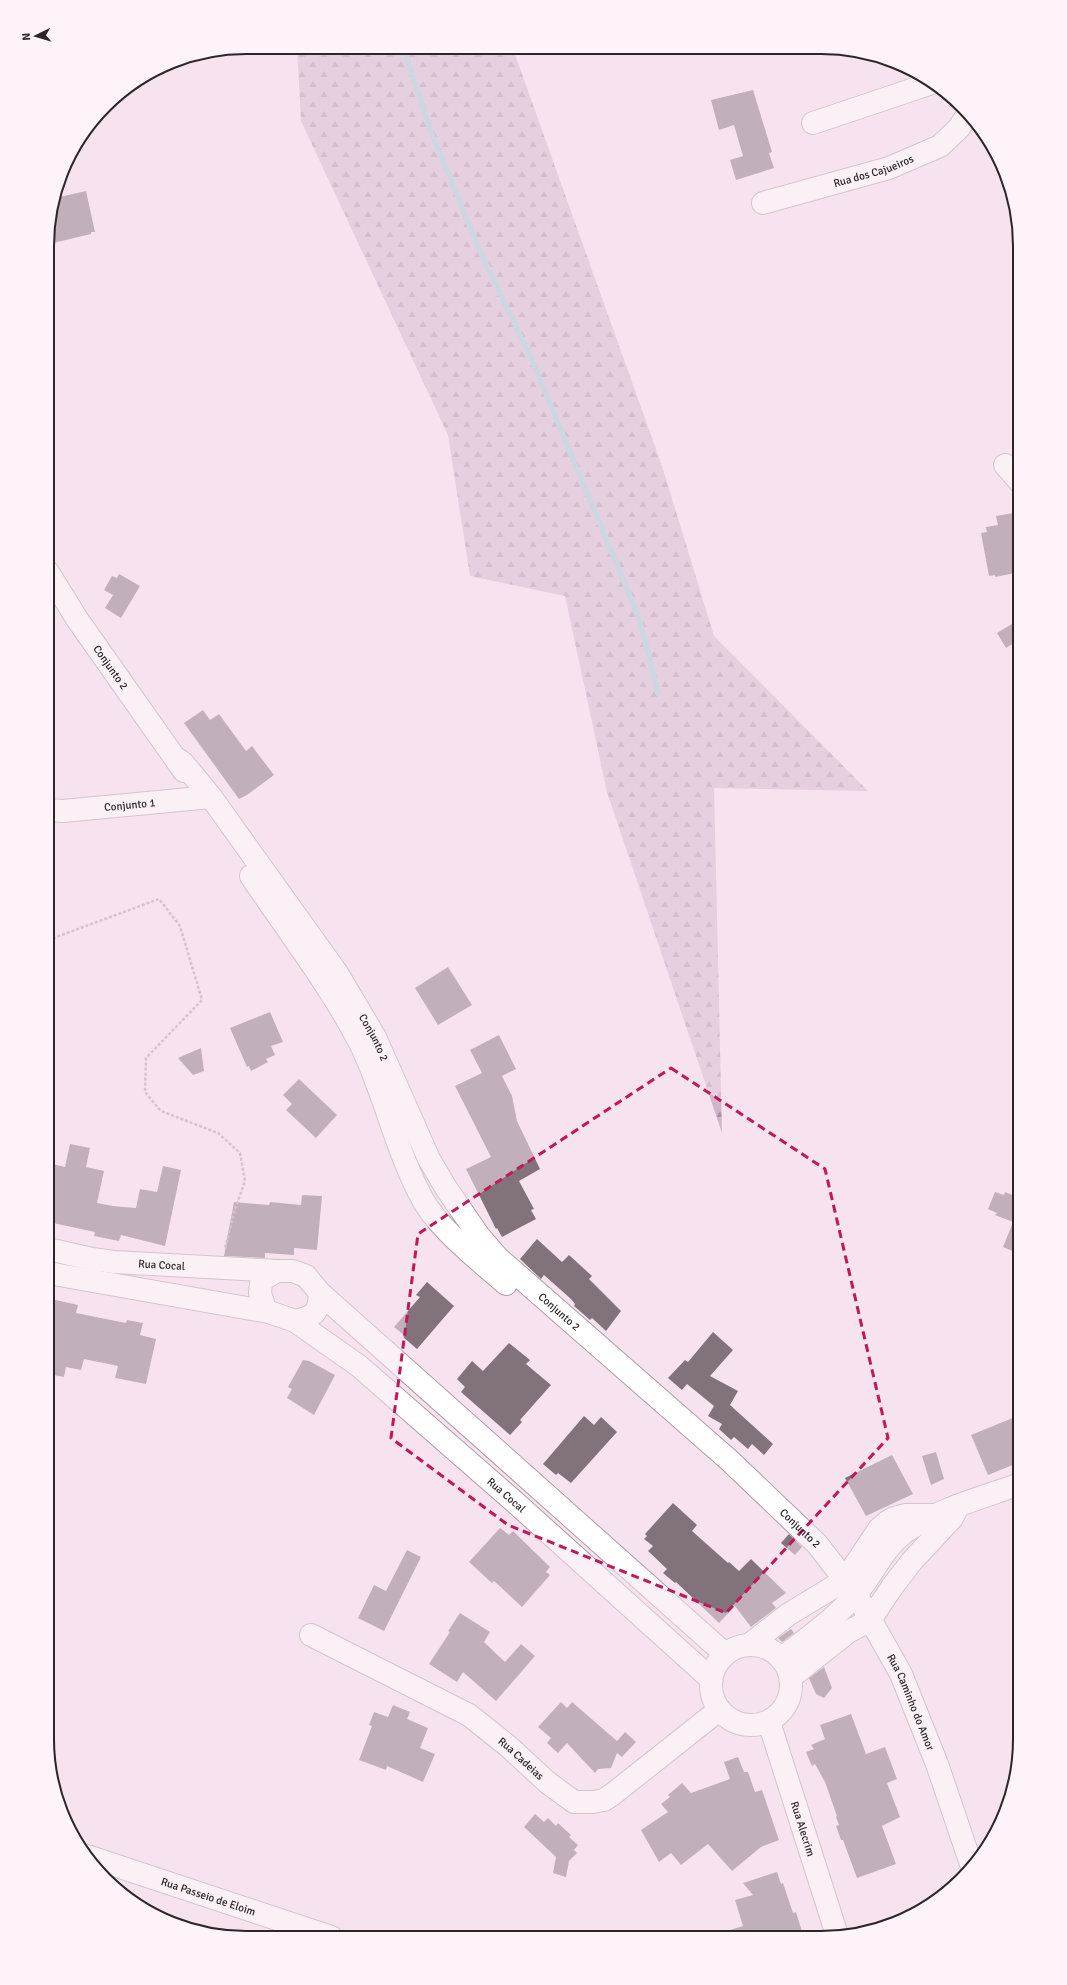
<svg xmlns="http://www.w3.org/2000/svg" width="1067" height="1985" viewBox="0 0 1067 1985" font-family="Signika,sans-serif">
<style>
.forest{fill:url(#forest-firs)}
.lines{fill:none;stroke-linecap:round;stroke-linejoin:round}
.stream{stroke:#99cbd0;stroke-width:5.5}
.building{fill:#82727c}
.minor-casing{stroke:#ae9ca7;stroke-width:24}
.path{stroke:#a99ba4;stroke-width:2.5;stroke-dasharray:3 2;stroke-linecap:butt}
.minor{stroke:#fff;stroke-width:22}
.marked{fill:none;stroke:#c2185b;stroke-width:3;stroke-dasharray:8 5;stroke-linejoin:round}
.labels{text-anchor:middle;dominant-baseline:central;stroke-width:3.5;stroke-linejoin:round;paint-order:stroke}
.street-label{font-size:11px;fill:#2c252a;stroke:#fef3fa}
.rim{fill:none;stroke:#2c252a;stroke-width:2}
</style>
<defs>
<pattern id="forest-firs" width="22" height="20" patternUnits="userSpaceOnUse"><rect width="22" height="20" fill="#d3b5c9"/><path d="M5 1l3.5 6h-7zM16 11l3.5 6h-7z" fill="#ab93a3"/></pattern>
</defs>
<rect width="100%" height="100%" fill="#f6e3ef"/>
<polygon class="forest" points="297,47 513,49 662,466 714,636 868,791 714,788 722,1133 607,792 565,596 470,576 448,435 301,121"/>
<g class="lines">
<polyline class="stream" points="403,48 432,134 478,247 531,358 639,618 658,693"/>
</g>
<g class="building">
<polygon points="753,90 772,152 769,153 774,168 736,180 730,160 743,156 734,125 719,130 711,100"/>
<polygon points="86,191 95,232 91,232 91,234 49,244 49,220 55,198"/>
<polygon points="1020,512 1020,572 995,577 995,575 989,576 981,533 987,532 986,527 998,525 996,516"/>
<polygon points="119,574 140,586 121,618 105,608 113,595 104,590 112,576 117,578"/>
<polygon points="1020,619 1020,639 1006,648 997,633"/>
<polygon points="203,710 210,720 219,714 246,751 252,746 274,775 247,795 239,799 184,723"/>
<polygon points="448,967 472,1005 438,1025 415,988"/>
<polygon points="270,1012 283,1042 271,1046 275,1055 266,1059 268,1062 251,1071 249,1066 247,1067 230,1028"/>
<polygon points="499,1035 516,1069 502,1076 512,1096 517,1121 540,1169 519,1181 534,1209 531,1210 536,1219 502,1237 497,1228 496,1229 466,1169 491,1157 455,1086 482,1073 470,1050"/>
<polygon points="201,1048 204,1071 193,1075 178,1058"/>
<polygon points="299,1079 337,1115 316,1138 286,1110 292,1104 283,1095"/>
<polygon points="70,1144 90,1148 86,1167 104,1171 97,1203 113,1206 136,1208 140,1189 157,1192 163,1166 181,1170 165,1246 121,1235 119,1241 94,1236 95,1232 48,1222 48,1163 65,1167"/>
<polygon points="995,1192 1004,1195 1005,1192 1020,1198 1020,1254 1003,1247 1013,1222 995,1215 997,1213 988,1209"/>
<polygon points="302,1195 322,1196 317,1250 294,1248 294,1255 265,1253 265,1258 224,1256 234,1202 269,1205 270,1202 301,1205"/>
<polygon points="537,1239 562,1262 569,1255 592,1276 589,1279 621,1311 606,1331 592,1318 590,1320 574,1306 575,1304 571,1299 544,1275 541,1279 520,1259"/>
<polygon points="427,1282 454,1306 417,1349 403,1337 404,1335 394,1327 420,1297 416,1295"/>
<polygon points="47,1298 78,1305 76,1313 126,1323 127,1320 143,1323 140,1335 156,1339 146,1384 115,1378 118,1366 84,1359 81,1370 66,1367 64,1377 47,1374"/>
<polygon points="713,1332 733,1350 710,1376 738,1391 730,1405 773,1444 764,1455 752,1444 748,1449 734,1437 731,1440 719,1429 722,1424 708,1416 714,1406 687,1384 682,1390 668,1378 685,1360 688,1362"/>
<polygon points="509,1343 530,1360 526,1364 551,1385 520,1420 522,1422 510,1435 461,1392 465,1387 457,1379 472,1361 483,1371"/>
<polygon points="303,1360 309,1361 335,1375 314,1415 287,1398 292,1389 288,1387"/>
<polygon points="584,1416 594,1425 601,1417 617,1432 571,1483 558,1473 556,1475 543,1464"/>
<polygon points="1015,1417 1020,1427 1020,1462 988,1475 971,1435"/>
<polygon points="936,1452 944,1479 931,1485 922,1456"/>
<polygon points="892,1455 913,1494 866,1516 845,1478"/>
<polygon points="673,1503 697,1525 692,1531 728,1563 729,1562 739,1571 751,1559 786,1593 772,1603 776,1608 751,1627 735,1606 719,1623 676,1582 675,1583 663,1573 667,1569 648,1551 653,1546 644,1539 647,1536 645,1534"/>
<polygon points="500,1528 509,1535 513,1531 550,1567 546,1572 550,1575 522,1607 494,1581 492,1583 469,1562"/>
<polygon points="789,1534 802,1547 795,1555 781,1543"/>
<polygon points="407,1550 421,1557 384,1631 358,1618 374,1585 386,1591"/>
<polygon points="460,1613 490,1632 484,1642 505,1662 521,1644 535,1656 496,1701 463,1672 457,1682 429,1664 450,1632 448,1631"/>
<polygon points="791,1629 794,1633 782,1642 778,1638"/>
<polygon points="824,1667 832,1688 824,1698 816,1694 809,1678"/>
<polygon points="561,1702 567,1708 572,1702 617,1741 625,1732 636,1742 622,1757 617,1753 611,1768 598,1769 595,1773 567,1743 558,1753 547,1743 551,1738 538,1727"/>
<polygon points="393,1705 410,1712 407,1719 428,1728 420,1748 435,1754 423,1782 387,1766 386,1770 359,1760 372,1726 369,1725 374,1712 388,1717"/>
<polygon points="851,1714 866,1754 885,1747 897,1779 887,1783 900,1817 882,1826 896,1864 857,1878 843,1840 841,1840 836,1826 839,1825 836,1817 837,1816 825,1782 815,1764 812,1766 806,1752 814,1749 811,1745 825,1739 820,1725"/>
<polygon points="738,1757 744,1772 748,1772 755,1792 762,1790 779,1840 761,1847 732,1871 708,1844 681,1865 671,1853 659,1862 641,1830 668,1812 661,1804 670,1797 668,1795 682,1783 691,1793 730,1779 724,1762"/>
<polygon points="535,1814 544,1822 548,1818 556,1826 558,1823 571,1835 569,1837 578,1845 574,1850 577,1853 569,1861 566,1877 553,1873 556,1857 524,1827"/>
<polygon points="777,1872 781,1884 783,1883 793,1913 796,1912 804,1938 717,1938 717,1934 743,1926 735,1900 753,1895 743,1883"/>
</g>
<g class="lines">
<defs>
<g id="minor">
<polyline points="813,123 932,83"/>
<path id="s1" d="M763,203l126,-35 51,-22 19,-18 9,-14"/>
<polyline points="1005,465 1020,482"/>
<path id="s2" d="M48,572l29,47 107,152"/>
<path id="s3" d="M177,759l6,4 28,34 126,176 38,64 54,122 17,29 33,48 18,21 232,203 88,84 39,50 45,80 36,90 35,103"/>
<path id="s4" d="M48,810l15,1 148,-14"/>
<path d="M251,876c36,54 79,109 109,167 25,51 36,108 63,157 16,29 58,62 83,84"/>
<path id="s5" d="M48,1249l44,10 22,3 163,9"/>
<polyline points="48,1273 269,1312"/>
<polyline points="320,1293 725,1654"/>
<path id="s6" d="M295,1321c19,-4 24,-8 25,-28l-14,-17 -13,-5h-16l-12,7 -4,5 -1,10 5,16 4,3 26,9 64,45 158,138 194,175"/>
<path id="s7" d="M311,1635l158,80 39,31 39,36 27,20h19l11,-2 9,-6 106,-84"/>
<polyline points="750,1644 789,1614 845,1580 879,1529 887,1522 894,1518 905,1515 931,1515"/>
<circle cx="751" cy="1685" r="40"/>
<path d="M782,1658c25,-20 53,-39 74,-64 17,-19 27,-46 49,-62 34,-23 76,-34 115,-48"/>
<polyline points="791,1677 848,1632 870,1620 892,1587 912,1561 952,1518 958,1506"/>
<path id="s8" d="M769,1722l68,213"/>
<path id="s9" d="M87,1856l244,81"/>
</g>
</defs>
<use href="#minor" class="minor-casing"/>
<polyline class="path" points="48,940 159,899 180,926 202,1000 146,1058 145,1092 161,1111 218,1133 240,1153 245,1181 234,1212 225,1249"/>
<use href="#minor" class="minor"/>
</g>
<path d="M0 0H1067V1985H0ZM671,1068l154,101 63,269 -162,175 -218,-88 -117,-87 27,-204z" fill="#f6e3ef" fill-opacity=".55" fill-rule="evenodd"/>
<path class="marked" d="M671,1068l154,101 63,269 -162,175 -218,-88 -117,-87 27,-204z"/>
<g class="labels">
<g class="street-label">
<text stroke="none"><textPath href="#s1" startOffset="115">Rua dos Cajueiros</textPath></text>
<text stroke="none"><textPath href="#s2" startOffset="114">Conjunto 2</textPath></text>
<text stroke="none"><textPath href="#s4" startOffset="82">Conjunto 1</textPath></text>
<text stroke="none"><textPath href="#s3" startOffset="342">Conjunto 2</textPath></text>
<text stroke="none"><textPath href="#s5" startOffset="115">Rua Cocal</textPath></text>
<text stroke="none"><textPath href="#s3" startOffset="678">Conjunto 2</textPath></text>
<text stroke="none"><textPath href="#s6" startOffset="448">Rua Cocal</textPath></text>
<text stroke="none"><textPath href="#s3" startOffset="1002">Conjunto 2</textPath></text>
<text stroke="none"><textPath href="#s3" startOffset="1210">Rua Caminho do Amor</textPath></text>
<text stroke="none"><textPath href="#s7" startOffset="245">Rua Cadeias</textPath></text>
<text stroke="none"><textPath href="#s8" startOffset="112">Rua Alecrim</textPath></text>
<text stroke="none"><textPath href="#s9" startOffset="128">Rua Passeio de Eloim</textPath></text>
</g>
</g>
<path d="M0 0H1067V1985H0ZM246 54H821A192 192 0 0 1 1013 246V1739A192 192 0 0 1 821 1931H246A192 192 0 0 1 54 1739V246A192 192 0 0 1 246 54Z" fill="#fef3fa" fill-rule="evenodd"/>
<path class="rim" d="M246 54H821A192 192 0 0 1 1013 246V1739A192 192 0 0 1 821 1931H246A192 192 0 0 1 54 1739V246A192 192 0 0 1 246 54Z"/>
<g transform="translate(36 36) rotate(265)" stroke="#fef3fa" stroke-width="3" paint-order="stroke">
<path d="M0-3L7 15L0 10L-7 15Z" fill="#2c252a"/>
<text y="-6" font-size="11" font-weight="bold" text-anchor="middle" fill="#2c252a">N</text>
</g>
</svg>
